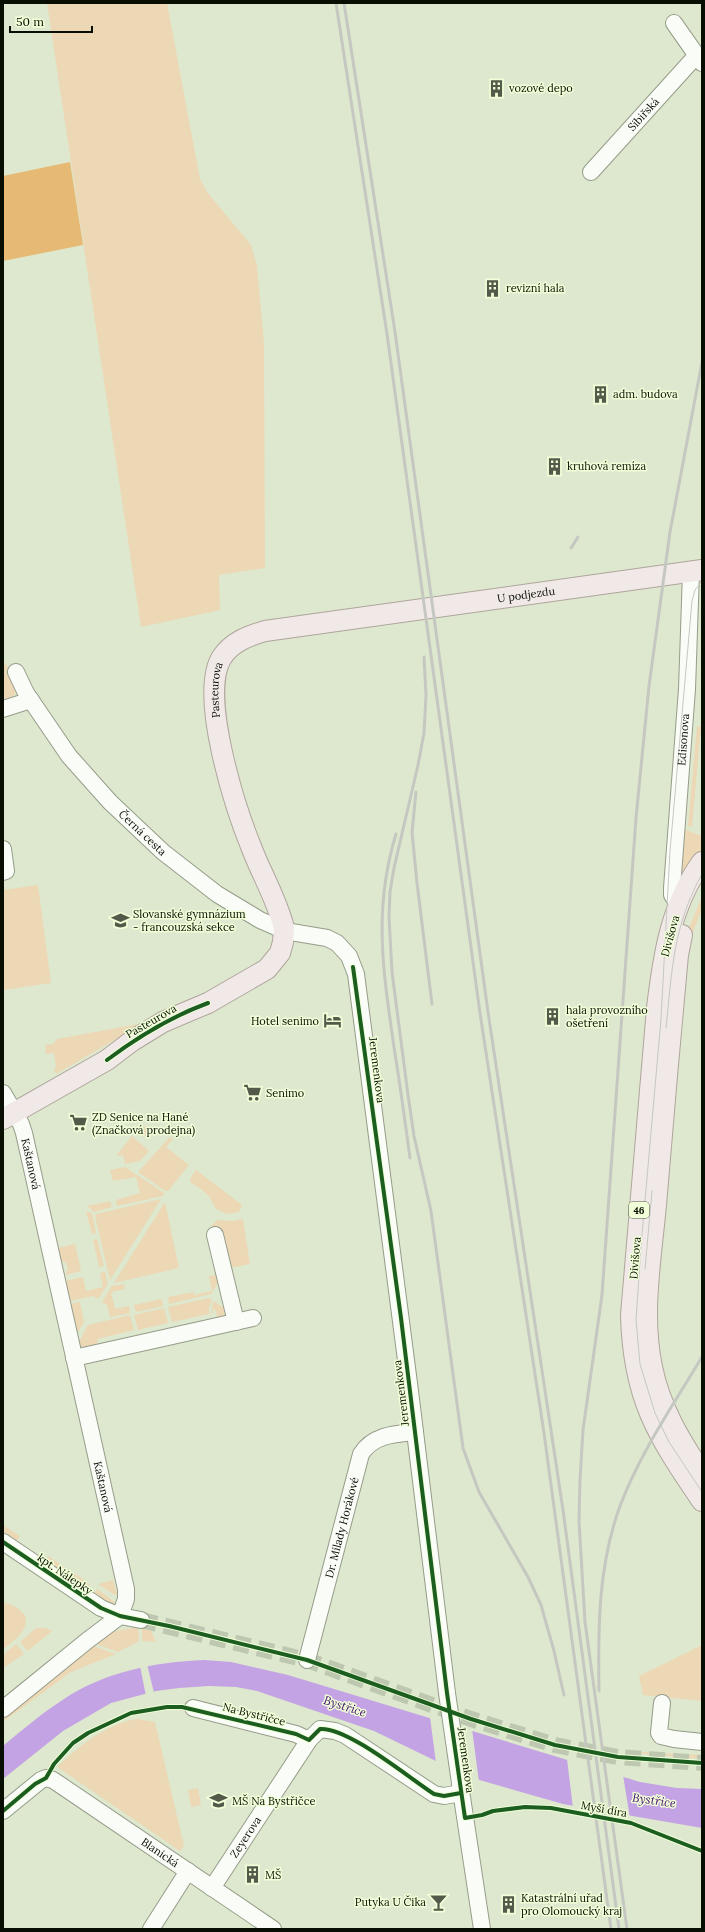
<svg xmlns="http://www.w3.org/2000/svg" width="705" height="1932" viewBox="0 0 705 1932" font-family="Lora,serif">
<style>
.green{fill:#ecd8b5}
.forest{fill:#e6ba74}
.water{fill:#c3a3e4}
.pier{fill:#dee8ce}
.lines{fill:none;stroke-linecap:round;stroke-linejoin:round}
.minor-tunnel{stroke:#bec7af;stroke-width:16;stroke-dasharray:16 8;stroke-linecap:butt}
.minor-casing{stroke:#959c89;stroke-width:18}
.major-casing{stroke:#afa59c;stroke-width:22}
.minor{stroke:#fafcf8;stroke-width:16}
.major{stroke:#f0e9e8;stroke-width:20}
.tram{stroke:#c5c8c1;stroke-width:1}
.rail{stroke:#c5c8c1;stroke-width:3}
.minor-bridge-casing{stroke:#959c89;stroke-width:18;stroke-linecap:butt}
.minor-bridge{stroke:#fafcf8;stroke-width:16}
.cycleway-casing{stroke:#f0ffd8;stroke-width:6}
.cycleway{stroke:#1b5e20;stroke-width:4}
.labels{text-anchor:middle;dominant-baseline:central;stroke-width:3;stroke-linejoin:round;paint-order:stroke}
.shield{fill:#f0ffd8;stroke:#4e5642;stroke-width:1}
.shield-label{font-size:10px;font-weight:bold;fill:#080e01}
.poi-label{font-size:11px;fill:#080e01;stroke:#f0ffd8;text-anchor:start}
.street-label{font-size:11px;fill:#080e01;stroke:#f0ffd8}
.water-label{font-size:12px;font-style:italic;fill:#440e6b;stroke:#f0ffd8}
</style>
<rect width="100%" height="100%" fill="#dee8ce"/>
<g class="green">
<polygon points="47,3 167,3 200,179 207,192 251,245 257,266 264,343 265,568 219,575 220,610 141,627"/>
<polygon points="3,660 17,681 15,695 4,700"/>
<polygon points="697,726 701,727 692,827 688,826"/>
<polygon points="681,828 702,836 702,853 680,881"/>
<polygon points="38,885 51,983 4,990 3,890"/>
<polygon points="702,897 702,909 691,937 687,932"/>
<polygon points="144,1023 56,1074 54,1070 56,1067 54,1053 46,1054 45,1045 53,1044 57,1039"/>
<polygon points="149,1126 166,1132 140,1136 136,1133 143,1127"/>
<polygon points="132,1136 149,1151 140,1161 125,1164 123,1155 116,1156"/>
<polygon points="170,1137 173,1139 166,1147 189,1165 168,1191 165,1191 138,1172"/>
<polygon points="125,1167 164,1193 163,1196 117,1206 116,1200 140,1193 136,1177 113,1181 110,1170"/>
<polygon points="196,1170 242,1205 239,1212 227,1214 216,1209 209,1196 201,1189 190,1182 191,1177"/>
<polygon points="161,1199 110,1280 95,1216 96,1214"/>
<polygon points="110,1201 112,1207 94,1212 87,1206"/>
<polygon points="165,1202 179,1268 114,1283"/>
<polygon points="86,1211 92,1213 96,1233 92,1234"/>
<polygon points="243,1219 250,1264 230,1268 222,1234 211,1226 218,1220 233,1221"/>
<polygon points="97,1239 104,1266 99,1267 93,1240"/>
<polygon points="75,1244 81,1271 65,1275 68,1269 66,1263 61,1261 58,1248"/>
<polygon points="105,1272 108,1284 98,1299 93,1296 70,1301 65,1281 83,1277 86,1291 103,1287 100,1273"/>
<polygon points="217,1275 218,1283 211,1294 169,1304 168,1297 194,1292 194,1295 212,1291 209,1276"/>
<polygon points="124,1284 125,1289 111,1292 115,1309 129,1306 130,1313 110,1317 107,1305 102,1302 112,1286"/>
<polygon points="209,1298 212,1300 209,1308 209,1314 172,1322 168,1307"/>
<polygon points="162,1299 163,1306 136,1312 134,1305"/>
<path d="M213,1301l15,9 -3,9 -8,-1c0,-4 0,-8 -5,-9l1,4 -2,1z"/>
<polygon points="80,1302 84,1322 77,1334 70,1304"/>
<polygon points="164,1308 168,1323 138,1330 134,1315"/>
<polygon points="130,1315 134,1330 98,1339 95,1349 81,1350 79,1342 88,1325"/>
<polygon points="3,1525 20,1536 16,1542 3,1533"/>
<polygon points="48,1556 90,1584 86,1590 44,1561"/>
<polygon points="113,1580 117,1594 115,1595 98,1584"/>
<polygon points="97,1589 116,1603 109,1604 93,1595"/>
<path d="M3,1603c6,0 12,3 17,7 17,14 -6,31 -17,39z"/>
<polygon points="138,1627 139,1641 118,1652 94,1643 111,1632"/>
<polygon points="142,1627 151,1630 156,1642 142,1641"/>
<polygon points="36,1628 45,1628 52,1631 28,1651 20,1642"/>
<polygon points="16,1644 24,1654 3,1668 3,1655"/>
<polygon points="91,1645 116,1654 71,1672 3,1722 3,1717"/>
<polygon points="702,1645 702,1701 643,1695 639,1676"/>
<path d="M137,1719l18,3 29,124 -4,5 -123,-84c21,-20 50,-44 80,-48z"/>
<polygon points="641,1752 702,1755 702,1759 644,1754 625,1754 625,1753"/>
<polygon points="198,1788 201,1805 191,1807 188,1790"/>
</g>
<polygon class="forest" points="70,162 83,245 3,261 3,176"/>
<path class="water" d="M204,1660l27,2 57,13 352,107 37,6 25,1v39l-139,-24 -94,-27 -95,-46 -117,-40 -21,-4 -27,-1 -30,2 -23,3 -45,12 -48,28 -60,48v-33c19,-16 38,-32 58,-45 42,-29 93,-39 143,-41z"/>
<g class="pier">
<polygon points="147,1664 154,1693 146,1696 140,1666"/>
<polygon points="430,1717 472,1729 479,1782 436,1763"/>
<polygon points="567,1759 623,1775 630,1818 573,1808"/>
</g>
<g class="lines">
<polyline class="minor-tunnel" points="141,1620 307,1660 471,1719 555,1745 618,1757 702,1763"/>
<defs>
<g id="minor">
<polyline points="674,23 702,63"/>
<path id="s1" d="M591,172l105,-116"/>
<path id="s2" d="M16,672l10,21 43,63 41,46 53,50 54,42 43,26 25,11 42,7 10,5 12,13 7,18 54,417 37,302"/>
<polyline points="3,709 31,700"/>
<polyline points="3,849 6,871 3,872"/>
<path id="s3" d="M679,905l-7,-10v-7l15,-199 4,-117"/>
<path id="s4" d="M3,1093l18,31 3,9 102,456v10l-6,17"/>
<polyline points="215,1235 236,1322"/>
<polyline points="74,1358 253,1318"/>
<polyline points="3,1542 101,1608 120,1616 141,1620"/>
<path id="s5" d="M307,1660l54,-206c12,-19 33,-20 54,-22"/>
<polyline points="662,1703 659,1733 661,1736 674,1739 702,1742"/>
<polyline points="193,1708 296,1734 309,1740"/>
<polyline points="3,1709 88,1640 120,1616"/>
<polyline points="460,1784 482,1929"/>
<path id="s6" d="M3,1811l38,-31 5,-2 7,2 220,149"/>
<path id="s7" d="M212,1888l97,-148 11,-11 15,2 10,4 89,59 10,2 17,-3"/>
<polyline points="151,1929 188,1871"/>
</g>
<g id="major">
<path d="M702,862c-31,42 -39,95 -45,146l-26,307c2,83 26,120 71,186"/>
<path d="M682,935l-4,20c-8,83 -15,167 -22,250 -5,54 -15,109 -4,162 8,40 28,73 50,106"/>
<path id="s8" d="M3,1119l104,-59 25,-19 31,-19 45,-19 59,-34 13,-16 3,-11 1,-14c-7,-28 -22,-53 -32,-79 -16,-39 -54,-155 -30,-192 10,-15 26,-21 43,-26l437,-61"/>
</g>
</defs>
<use href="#minor" class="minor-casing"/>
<use href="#major" class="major-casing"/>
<use href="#minor" class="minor"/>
<use href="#major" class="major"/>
<g class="tram">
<polyline points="702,581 695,590 692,601 670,851 661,1019 641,1246 636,1320 640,1364 655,1413 669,1442 702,1492"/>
<path d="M666,1028c6,-57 7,-102 36,-154"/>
<polyline points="645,1269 652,1191"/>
</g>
<g class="rail">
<polyline points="336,3 387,334 480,1013 544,1433 611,1929"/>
<polyline points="344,3 395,332 488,1012 563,1510 619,1929"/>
<polyline points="571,548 578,537"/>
<polyline points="424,657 426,695 424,733 418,765 394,868 390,892 389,917 392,972 408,1095 414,1136 431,1211 463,1448 479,1492 528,1577 541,1605 554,1651 564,1695"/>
<polyline points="416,792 412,832 417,883 432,1004"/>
<path d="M396,834c-23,75 -13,137 -2,213 6,37 11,74 16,111"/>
<path d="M599,1691c-1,-63 -1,-125 21,-185 20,-53 53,-101 82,-149"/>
<polyline points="627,1929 585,1622 579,1521 580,1480 583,1430 602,1295 636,818 649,686 670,532 702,362"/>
</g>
<defs>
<polyline id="minor-bridge" points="447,1693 460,1783"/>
</defs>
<use href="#minor-bridge" class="minor-bridge-casing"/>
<use href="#minor-bridge" class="minor-bridge"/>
<defs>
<g id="cycleway">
<polyline points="353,967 401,1318 447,1693 465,1818 482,1815 493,1811 525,1807 551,1808 631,1823 702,1851"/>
<path d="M107,1060c32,-24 63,-43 101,-57"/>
<polyline points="3,1542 101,1608 120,1616 169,1626 307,1660 471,1719 555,1745 618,1757 702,1763"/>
<path d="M3,1811l32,-27 11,-6 8,-14 19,-21 15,-10 43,-20 36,-6h15l114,27 13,6 11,-11c28,-2 89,49 114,65l10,2 17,-3"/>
</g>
</defs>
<use href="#cycleway" class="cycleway-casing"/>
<use href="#cycleway" class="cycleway"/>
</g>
<defs>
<symbol id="building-bare" viewBox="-9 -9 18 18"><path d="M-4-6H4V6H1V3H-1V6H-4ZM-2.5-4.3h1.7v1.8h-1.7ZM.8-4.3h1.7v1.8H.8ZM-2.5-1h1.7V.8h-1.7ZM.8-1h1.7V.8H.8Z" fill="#535a49" stroke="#f0ffd8" stroke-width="2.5" paint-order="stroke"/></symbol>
<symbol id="university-bare" viewBox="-9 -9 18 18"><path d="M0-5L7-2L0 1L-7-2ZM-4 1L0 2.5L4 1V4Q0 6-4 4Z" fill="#535a49" stroke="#f0ffd8" stroke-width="2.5" paint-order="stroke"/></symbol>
<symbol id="hotel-bare" viewBox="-9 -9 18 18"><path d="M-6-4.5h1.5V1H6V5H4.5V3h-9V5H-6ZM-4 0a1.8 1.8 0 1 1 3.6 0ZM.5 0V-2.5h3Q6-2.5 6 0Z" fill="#535a49" stroke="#f0ffd8" stroke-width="2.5" paint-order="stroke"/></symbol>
<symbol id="supermarket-bare" viewBox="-9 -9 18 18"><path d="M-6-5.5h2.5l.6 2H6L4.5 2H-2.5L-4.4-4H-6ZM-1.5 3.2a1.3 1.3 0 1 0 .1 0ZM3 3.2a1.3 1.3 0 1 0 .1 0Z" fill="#535a49" stroke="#f0ffd8" stroke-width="2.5" paint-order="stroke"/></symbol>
<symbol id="school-bare" viewBox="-9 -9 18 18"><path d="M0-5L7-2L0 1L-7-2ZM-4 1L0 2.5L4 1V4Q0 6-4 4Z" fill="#535a49" stroke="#f0ffd8" stroke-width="2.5" paint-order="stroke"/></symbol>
<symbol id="bar-bare" viewBox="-9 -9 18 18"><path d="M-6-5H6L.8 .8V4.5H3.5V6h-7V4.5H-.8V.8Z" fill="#535a49" stroke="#f0ffd8" stroke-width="2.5" paint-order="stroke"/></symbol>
</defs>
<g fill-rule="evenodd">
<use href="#building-bare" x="484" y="76" width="25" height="25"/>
<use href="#building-bare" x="480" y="276" width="25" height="25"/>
<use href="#building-bare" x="588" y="382" width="25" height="25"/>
<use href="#building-bare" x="542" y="454" width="25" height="25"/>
<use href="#university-bare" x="108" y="908" width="25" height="25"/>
<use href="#building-bare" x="540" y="1004" width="25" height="25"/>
<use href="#hotel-bare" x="320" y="1008" width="25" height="25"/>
<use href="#supermarket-bare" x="240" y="1080" width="25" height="25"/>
<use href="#supermarket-bare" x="66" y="1110" width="25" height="25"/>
<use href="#school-bare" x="206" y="1788" width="25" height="25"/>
<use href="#building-bare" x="240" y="1862" width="25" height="25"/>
<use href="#bar-bare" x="426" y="1890" width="25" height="25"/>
<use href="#building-bare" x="496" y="1892" width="25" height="25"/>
</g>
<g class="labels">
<rect class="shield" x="629" y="1202" width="20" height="16" rx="3"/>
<g class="shield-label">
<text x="639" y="1210">46</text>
</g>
<g class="poi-label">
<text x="509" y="88">vozové depo</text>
<text x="506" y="288">revizní hala</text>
<text x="613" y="394">adm. budova</text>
<text x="567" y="466">kruhová remíza</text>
<text x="133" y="914">Slovanské gymnázium<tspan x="133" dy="13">- francouzská sekce</tspan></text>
<text x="566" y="1010">hala provozního<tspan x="566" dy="13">ošetření</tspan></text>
<text x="319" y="1021" text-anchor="end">Hotel senimo</text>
<text x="266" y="1093">Senimo</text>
<text x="92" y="1117">ZD Senice na Hané<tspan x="92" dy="13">(Značková prodejna)</tspan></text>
<text x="232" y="1801">MŠ Na Bystřičce</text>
<text x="265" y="1875">MŠ</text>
<text x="521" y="1898">Katastrální uřad<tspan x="521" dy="13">pro Olomoucký kraj</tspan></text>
<text x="426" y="1902" text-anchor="end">Putyka U Čika</text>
</g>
<g class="street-label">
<text stroke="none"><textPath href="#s1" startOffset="78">Sibiřská</textPath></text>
<text stroke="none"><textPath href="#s8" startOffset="949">U podjezdu</textPath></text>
<text stroke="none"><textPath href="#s8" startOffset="600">Pasteurova</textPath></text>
<text stroke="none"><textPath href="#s3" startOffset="168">Edisonova</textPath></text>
<text stroke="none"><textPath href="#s2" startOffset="206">Černá cesta</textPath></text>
<text transform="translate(670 936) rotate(-75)">Divišova</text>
<text transform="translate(151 1021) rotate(-30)">Pasteurova</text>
<text transform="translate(377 1070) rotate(83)">Jeremenkova</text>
<text stroke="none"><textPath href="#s4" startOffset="77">Kaštanová</textPath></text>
<text transform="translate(635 1258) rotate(-85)">Divišova</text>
<text transform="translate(401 1393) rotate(-97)">Jeremenkova</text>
<text stroke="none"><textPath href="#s4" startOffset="408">Kaštanová</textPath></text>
<text stroke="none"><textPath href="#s5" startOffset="137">Dr. Milady Horákové</textPath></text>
<text transform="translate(65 1574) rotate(34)">kpt. Nálepky</text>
<text transform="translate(254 1714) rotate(14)">Na Bystřičce</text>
<text transform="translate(466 1760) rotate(82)">Jeremenkova</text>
<text transform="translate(604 1809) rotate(10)">Myší díra</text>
<text stroke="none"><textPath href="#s7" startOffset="61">Zeyerova</textPath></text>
<text stroke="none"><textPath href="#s6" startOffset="191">Blanická</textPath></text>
</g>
<g class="water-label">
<text transform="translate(345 1706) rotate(18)">Bystřice</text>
<text transform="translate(654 1800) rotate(8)">Bystřice</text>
</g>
</g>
<rect width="705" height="1932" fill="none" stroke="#080e01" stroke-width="8"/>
<path d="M10 26v6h82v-6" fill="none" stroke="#080e01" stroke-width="2"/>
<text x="16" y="26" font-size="12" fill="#080e01" stroke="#f0ffd8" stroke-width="3" paint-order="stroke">50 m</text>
</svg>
